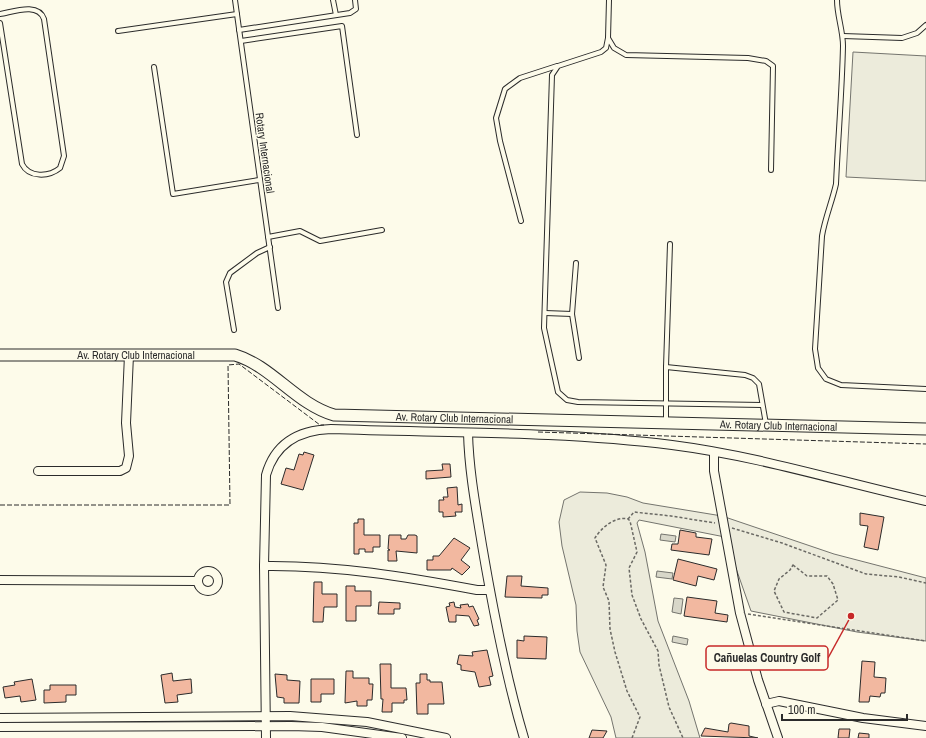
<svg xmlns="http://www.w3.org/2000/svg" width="926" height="738" viewBox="0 0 926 738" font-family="'Archivo Narrow',sans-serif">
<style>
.green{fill:#ecebdb;stroke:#74746e}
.water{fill:#d8d7c9;stroke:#74746e}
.building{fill:#f2b8a0;stroke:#2b2b2b}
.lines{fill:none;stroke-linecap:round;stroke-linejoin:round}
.service-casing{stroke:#2b2b2b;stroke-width:6}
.minor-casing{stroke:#2b2b2b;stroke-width:10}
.secondary-casing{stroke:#2b2b2b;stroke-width:13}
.path{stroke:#6a6964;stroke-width:1.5;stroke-dasharray:3 2;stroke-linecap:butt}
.service{stroke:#fdfbea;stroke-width:4}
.minor{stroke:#fdfbea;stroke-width:8}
.secondary{stroke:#fdfbea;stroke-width:11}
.fence{stroke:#2b2b2b;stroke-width:1;stroke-dasharray:5 2;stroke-linecap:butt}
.labels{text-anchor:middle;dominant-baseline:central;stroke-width:3;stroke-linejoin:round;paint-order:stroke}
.street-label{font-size:11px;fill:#2b2b2b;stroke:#fdfbea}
.leader{fill:none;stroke:#c62828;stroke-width:1.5}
.callout-dot{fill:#c62828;stroke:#fdfbea;stroke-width:1.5}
.callout{fill:#fdfbea;stroke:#c62828;stroke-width:1.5}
.callout-label{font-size:12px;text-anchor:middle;font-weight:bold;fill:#2b2b2b}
</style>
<rect width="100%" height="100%" fill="#fdfbea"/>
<g class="green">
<polygon points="853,52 926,56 926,181 846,177"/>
<polygon points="580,492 607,493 627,497 643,503 722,516 834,554 926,578 926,641 857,632 751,611 725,537 639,520 637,523 645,552 658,621 689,701 700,738 616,738 611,717 580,652 577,631 576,605 562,546 559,522 564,500"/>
</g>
<g class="water">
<polygon points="661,534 676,536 675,542 660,540"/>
<polygon points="657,571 673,573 672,579 656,577"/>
<polygon points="674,598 683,599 681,614 672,612"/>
<polygon points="673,636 688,639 687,645 672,642"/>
</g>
<g class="building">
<polygon points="304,452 314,455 303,490 281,484 286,468 294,470 299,454 303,455"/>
<polygon points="442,464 450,464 451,477 426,479 426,471 443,470"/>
<polygon points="457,487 458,505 462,504 462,512 455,512 456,516 443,517 443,512 439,512 439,500 444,500 443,497 448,497 447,488"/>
<polygon points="860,513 884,517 878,550 864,547 868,526 860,525"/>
<polygon points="358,519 364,519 364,535 380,535 380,547 373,547 373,552 365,552 365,549 359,549 359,554 354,554 354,523 358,523"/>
<polygon points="680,530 696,533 696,537 712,539 709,555 671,550 672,544 678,544"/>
<polygon points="389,535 401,535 401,539 406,539 408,535 415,535 417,536 417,553 396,551 397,561 388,561 388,550 390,550 388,549"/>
<polygon points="454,538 470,548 461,560 470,567 462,575 452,568 451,570 427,570 427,560 433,560 433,556 439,556"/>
<polygon points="678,559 717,569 714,580 698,576 696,586 673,580"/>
<polygon points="507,576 522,576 521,586 548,588 548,595 542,595 542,598 505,597"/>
<polygon points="314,582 322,582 322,594 337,594 337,607 324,607 323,622 313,622"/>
<polygon points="346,586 355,586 355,591 371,591 371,606 356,606 356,621 346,621"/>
<polygon points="687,597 717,601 715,613 728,615 727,622 684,616"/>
<polygon points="379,602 400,603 400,609 394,609 394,614 378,614"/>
<polygon points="454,602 455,607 461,608 460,605 468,604 469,607 473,606 479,619 477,620 479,625 474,626 469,616 456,615 456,622 449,622 446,607 450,606 449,603"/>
<polygon points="524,636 547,637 546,659 517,658 517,640 524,641"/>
<polygon points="487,650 493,676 489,677 491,685 479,687 475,672 461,670 461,665 457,664 459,655 473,656 472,652"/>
<polygon points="862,661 875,662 874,677 886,678 885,693 881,693 880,697 870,696 869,702 859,702"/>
<polygon points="380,664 391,664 391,688 406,688 407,700 404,700 404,703 392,703 392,712 382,712 383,699 381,699"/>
<polygon points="346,671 353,671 353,678 369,678 369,684 373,684 372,700 367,700 367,706 357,706 357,701 345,703"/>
<polygon points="172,673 173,681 191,679 192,693 177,695 178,702 165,703 161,675"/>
<polygon points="275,674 287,675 287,680 300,681 299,703 284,703 284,698 277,697"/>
<polygon points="420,674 427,674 427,680 430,680 430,682 442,682 444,704 428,704 428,714 417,714 416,683 420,683"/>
<polygon points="32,679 36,700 21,702 20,696 5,698 3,687 15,685 14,682"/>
<polygon points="311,679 334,679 334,694 321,694 321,702 311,702"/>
<polygon points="50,685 76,685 76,695 66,695 66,702 44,703 44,690 50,690"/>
<polygon points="731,723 749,726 749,736 758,738 701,736 705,728 728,732 729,724"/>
<polygon points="839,729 850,729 849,738 838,738"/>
<polygon points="592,730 607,731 603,738 589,738"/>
<polygon points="859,733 869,734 869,738 858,738"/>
</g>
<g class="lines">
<defs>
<g id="service">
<polyline points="235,0 278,308"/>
<polyline points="333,0 336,15"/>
<polyline points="609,0 608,38 614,48 626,55 748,58 766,61 773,66 771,170"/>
<path d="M837,0c0,16 6,30 6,46 -1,46 -5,92 -7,138 -4,18 -11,34 -14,52l-7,113 3,19 8,11 15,6 85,4"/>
<path d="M0,14c13,-2 38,-12 44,5l20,137 -4,12c-11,9 -31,10 -38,-4l-22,-141"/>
<polyline points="239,30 350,13 356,9 355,0"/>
<polyline points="118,31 237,14"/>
<polyline points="843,36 902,38 917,33 926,25"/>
<polyline points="608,38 606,48 601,52 558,66 552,75 544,328 558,392 567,400 578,402 762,405"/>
<polyline points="241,41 342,26 357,135"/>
<polyline points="154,67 173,194 259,180"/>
<polyline points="521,221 500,141 496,118 505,89 520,78 557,66"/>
<polyline points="268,237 300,231 320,241 382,230"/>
<polyline points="576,263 572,314 579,358"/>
<polyline points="545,313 572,314"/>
<polyline points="234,330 226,282 230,273 257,253 270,247"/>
<polyline points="666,367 745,375 753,378 759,384 766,424"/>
<polyline points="666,421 666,367 670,244"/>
</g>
<g id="minor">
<path d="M468,433c1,38 8,75 14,112 11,65 23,129 42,193"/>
<polyline points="714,453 714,471 740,613 758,680 778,738"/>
<polyline points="38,471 120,471 126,468 129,456 126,423 129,355"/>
<path d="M264,566c73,-1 143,11 213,24h12"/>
<circle cx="208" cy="581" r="10"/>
<polyline points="0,580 198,581"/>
<polyline points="766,704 779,701 863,718 926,726"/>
<polyline points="0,718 290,716 367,722 446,738"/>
<polyline points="0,727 291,726 322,727 402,738"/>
<path d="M266,738l-2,-172 2,-91c9,-32 33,-45 65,-46 113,4 228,2 341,16 86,11 169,37 254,56"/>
</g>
<g id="secondary">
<path id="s1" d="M0,355h235c37,11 61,49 99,60l592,14"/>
</g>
</defs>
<use href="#service" class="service-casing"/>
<use href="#minor" class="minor-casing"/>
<use href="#secondary" class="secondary-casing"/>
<g class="path">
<polyline points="628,519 634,512 671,516 715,523"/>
<polyline points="732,528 782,543 866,574 899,577 926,583"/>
<polygon points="793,565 807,576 827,576 833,584 838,600 817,618 784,612 774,591 779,579 790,570"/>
<polyline points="748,614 926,641"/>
<path d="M632,738l8,-21 -13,-26 -12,-39 -5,-23 -1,-28 -6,-14 3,-22 -11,-27c6,-10 20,-22 33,-19l2,2 7,31 -8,16 3,27 9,24 17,32 1,14 10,42 14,31"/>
</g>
<use href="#service" class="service"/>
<use href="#minor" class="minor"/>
<use href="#secondary" class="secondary"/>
<g class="fence">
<polyline points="538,432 926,444"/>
<polyline points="0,505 230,505 228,365 239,364 320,425 324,425"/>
</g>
</g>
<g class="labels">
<g class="street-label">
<text transform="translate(265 153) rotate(82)">Rotary Internacional</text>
<text stroke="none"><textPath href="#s1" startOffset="136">Av. Rotary Club Internacional</textPath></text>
<text stroke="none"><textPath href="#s1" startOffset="472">Av. Rotary Club Internacional</textPath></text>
<text stroke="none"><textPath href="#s1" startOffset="796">Av. Rotary Club Internacional</textPath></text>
</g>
</g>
<path class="leader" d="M851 616L828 658"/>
<circle class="callout-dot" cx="851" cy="616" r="4"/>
<rect class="callout" x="706" y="646" width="122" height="24" rx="4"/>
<g class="callout-label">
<text x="767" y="662">Cañuelas Country Golf</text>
</g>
<path d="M782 714v6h125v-6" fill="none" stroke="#2b2b2b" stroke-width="2"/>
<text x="788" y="714" font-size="12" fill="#2b2b2b" stroke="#fdfbea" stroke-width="3" paint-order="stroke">100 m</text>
</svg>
